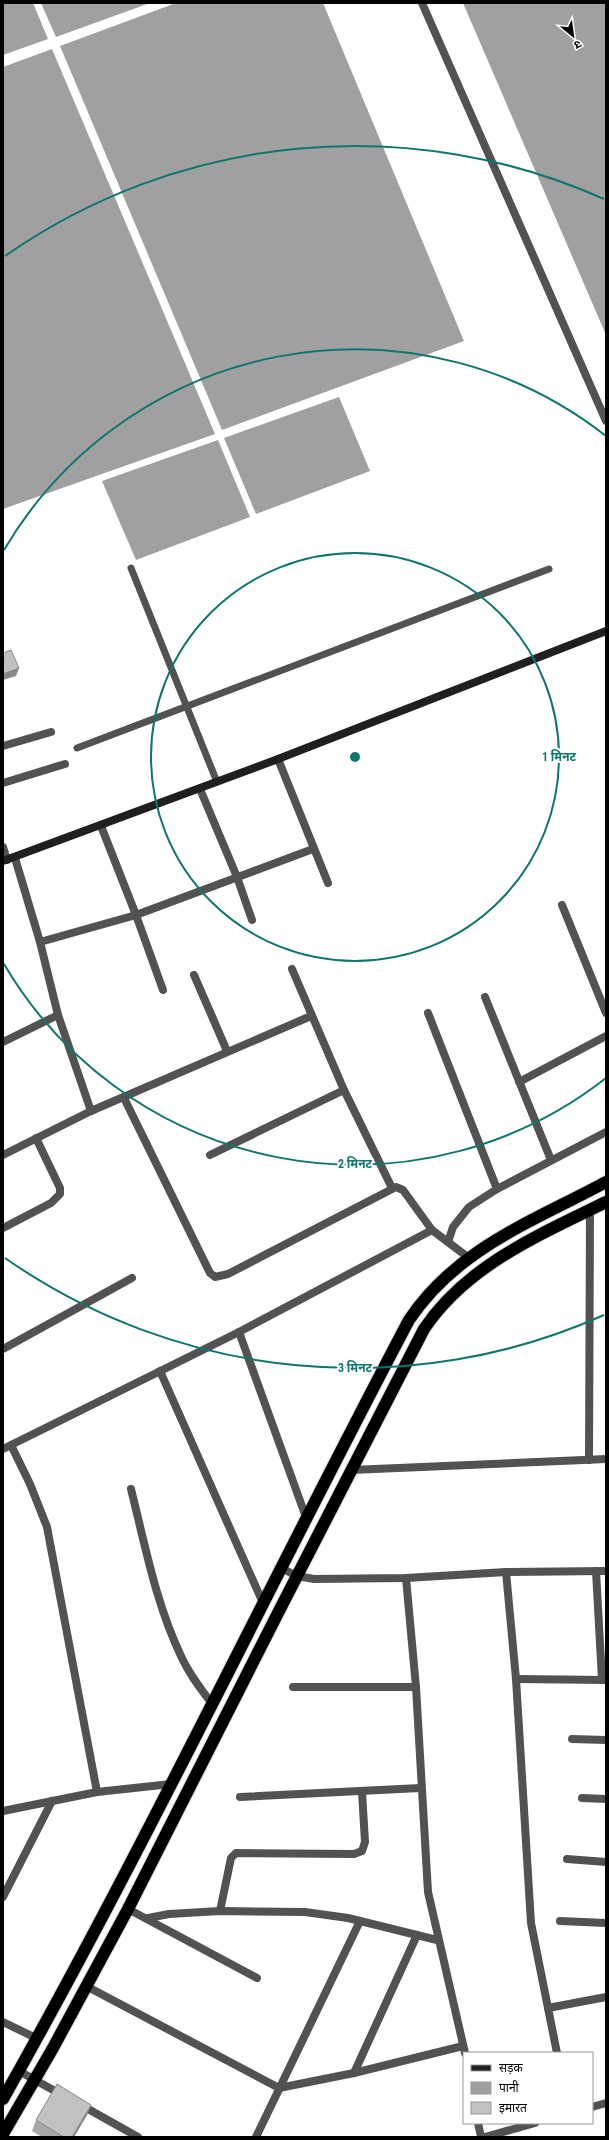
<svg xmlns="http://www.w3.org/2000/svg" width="609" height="2140" viewBox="0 0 609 2140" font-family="'Roboto Condensed','Noto Sans Devanagari',sans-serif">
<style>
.water{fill:#a0a0a0}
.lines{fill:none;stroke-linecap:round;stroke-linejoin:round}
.highway-casing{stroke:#dbdbdb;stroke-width:14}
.lane{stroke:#525252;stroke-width:7}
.street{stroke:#525252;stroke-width:8}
.secondary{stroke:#1f1f1f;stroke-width:8}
.highway{stroke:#000;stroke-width:12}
.wall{fill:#a7a7a7}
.shaded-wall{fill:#888}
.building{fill:#c2c2c2;stroke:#888}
.ring{fill:none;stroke:#0f766e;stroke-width:2}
.centre{fill:#0f766e;stroke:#fff;stroke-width:2}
.ring-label{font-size:12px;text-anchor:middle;font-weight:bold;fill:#0f766e;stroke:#fff;stroke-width:4;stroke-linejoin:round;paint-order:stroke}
</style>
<rect width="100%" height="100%" fill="#fff"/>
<g class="water">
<polygon points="3,3 33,3 48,39 3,55"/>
<polygon points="41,3 150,3 56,37"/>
<polygon points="176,3 323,3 464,341 222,430 60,46"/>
<polygon points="463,3 606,3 606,335"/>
<polygon points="52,49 215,434 3,509 3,67"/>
<polygon points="339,397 370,471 256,514 224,438"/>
<polygon points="218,440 250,517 136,560 102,481"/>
</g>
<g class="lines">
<defs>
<g id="highway">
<path d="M3,2099c144,-255 269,-520 406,-779 48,-72 125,-99 197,-138"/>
<path d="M3,2134l50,-86 75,-139 151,-298 145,-282c43,-64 115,-94 182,-127"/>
</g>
</defs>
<use href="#highway" class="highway-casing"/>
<g class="lane">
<polyline points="131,568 217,782"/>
<polyline points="77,748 549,569"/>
</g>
<g class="street">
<polyline points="422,3 606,421"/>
<polyline points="3,746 51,732"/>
<polyline points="278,759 328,883"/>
<polyline points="3,783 65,764"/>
<polyline points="200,789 237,877 252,920"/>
<polyline points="101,826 136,915 163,990"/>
<polyline points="3,847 7,860"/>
<polyline points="15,858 40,942 58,1015 91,1111"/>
<polyline points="562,905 606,1013"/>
<polyline points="40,942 136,915 313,849"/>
<polyline points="292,969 344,1090 392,1188"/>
<polyline points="194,975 227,1051"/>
<polyline points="485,997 551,1160"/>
<polyline points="428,1013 497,1189"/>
<polyline points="3,1042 58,1015"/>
<polyline points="519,1082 606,1036"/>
<polyline points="124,1098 210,1273 215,1277 228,1274 396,1187 403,1190 432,1230 469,1258"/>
<polyline points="3,1155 91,1111 311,1016"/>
<polyline points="210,1155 344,1090"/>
<polyline points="3,1228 51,1203 60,1194 60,1188 36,1138"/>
<polyline points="448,1242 453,1227 469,1207 497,1189 606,1132"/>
<polyline points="239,1332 307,1520"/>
<polyline points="3,1349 132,1278"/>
<polyline points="160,1371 263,1603"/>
<polyline points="11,1445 30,1484 47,1527 97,1792"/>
<polyline points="3,1449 239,1332 432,1230"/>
<polyline points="589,1460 590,1210"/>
<polyline points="351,1470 606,1459"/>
<path d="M131,1489c14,56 25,115 50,167 8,18 20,33 32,49"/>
<polyline points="281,1568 297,1576 314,1579 406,1578 506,1572 606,1571"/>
<polyline points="596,1571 602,1680"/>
<polyline points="506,1572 516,1679 531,1923 557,2053"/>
<polyline points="406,1578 416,1687 428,1892 465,2053"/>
<polyline points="516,1679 606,1680"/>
<polyline points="293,1687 416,1687"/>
<polyline points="572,1739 606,1740"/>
<polyline points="240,1797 420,1788"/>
<polyline points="582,1798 606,1799"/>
<polyline points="3,1811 97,1792 171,1784"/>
<polyline points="567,1859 606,1862"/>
<polyline points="3,1897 52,1801"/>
<polyline points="128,1909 257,1978"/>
<polyline points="220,1911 231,1858 236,1853 354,1854 362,1851 365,1842 362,1792"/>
<polyline points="148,1918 169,1914 220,1911 305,1912 348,1918 437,1940"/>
<polyline points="560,1921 606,1923"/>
<polyline points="86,1986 279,2088 354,2073 463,2046"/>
<polyline points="548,2008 606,1997"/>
<polyline points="3,2022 38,2039"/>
<polyline points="19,2071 62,2095"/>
<polyline points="354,2073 417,1935"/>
<polyline points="81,2105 138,2137"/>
<polyline points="592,2107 606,2103"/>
<polyline points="478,2123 481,2137"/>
<polyline points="256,2137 360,1921"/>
<polyline points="485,2137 535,2123"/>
</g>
<polyline class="secondary" points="3,861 278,759 606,631"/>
<use href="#highway" class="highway"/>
</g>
<polygon class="wall" points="91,2105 87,2115 74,2137 42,2137 32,2131 36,2120"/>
<g class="shaded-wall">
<polygon points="19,668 16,676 3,680 3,674"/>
<polygon points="91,2105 87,2115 74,2137 72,2137"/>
</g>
<g class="building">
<polygon points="11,650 19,668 3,674 3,653"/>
<polygon points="57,2084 91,2105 72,2137 64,2137 36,2120"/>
</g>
<g class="ring">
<circle cx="355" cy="757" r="204"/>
<path d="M606 1078A407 407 0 0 1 4 964M4 550A407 407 0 0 1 606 436"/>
<path d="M604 1315A611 611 0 0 1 5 1258M5 256A611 611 0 0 1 604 199"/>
</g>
<circle cx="355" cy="757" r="6" class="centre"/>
<g class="ring-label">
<text x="559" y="761">1 मिनट</text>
<text x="355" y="1168">2 मिनट</text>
<text x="355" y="1372">3 मिनट</text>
</g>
<rect width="609" height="2140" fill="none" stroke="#000000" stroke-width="8"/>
<rect x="463" y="2052" width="130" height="72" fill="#ffffff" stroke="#999999"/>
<rect x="471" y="2065" width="20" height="6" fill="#1f1f1f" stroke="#999999"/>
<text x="499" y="2072" font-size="12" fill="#000000">सड़क</text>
<rect x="471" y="2082" width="20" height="12" fill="#a0a0a0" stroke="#999999"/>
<text x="499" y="2092" font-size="12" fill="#000000">पानी</text>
<rect x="471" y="2102" width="20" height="12" fill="#c2c2c2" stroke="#999999"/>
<text x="499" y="2112" font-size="12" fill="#000000">इमारत</text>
<g transform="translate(573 36) rotate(151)" stroke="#ffffff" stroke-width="3" paint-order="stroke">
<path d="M0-3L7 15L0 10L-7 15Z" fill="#000000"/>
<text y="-6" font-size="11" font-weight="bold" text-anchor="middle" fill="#000000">उ</text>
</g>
</svg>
